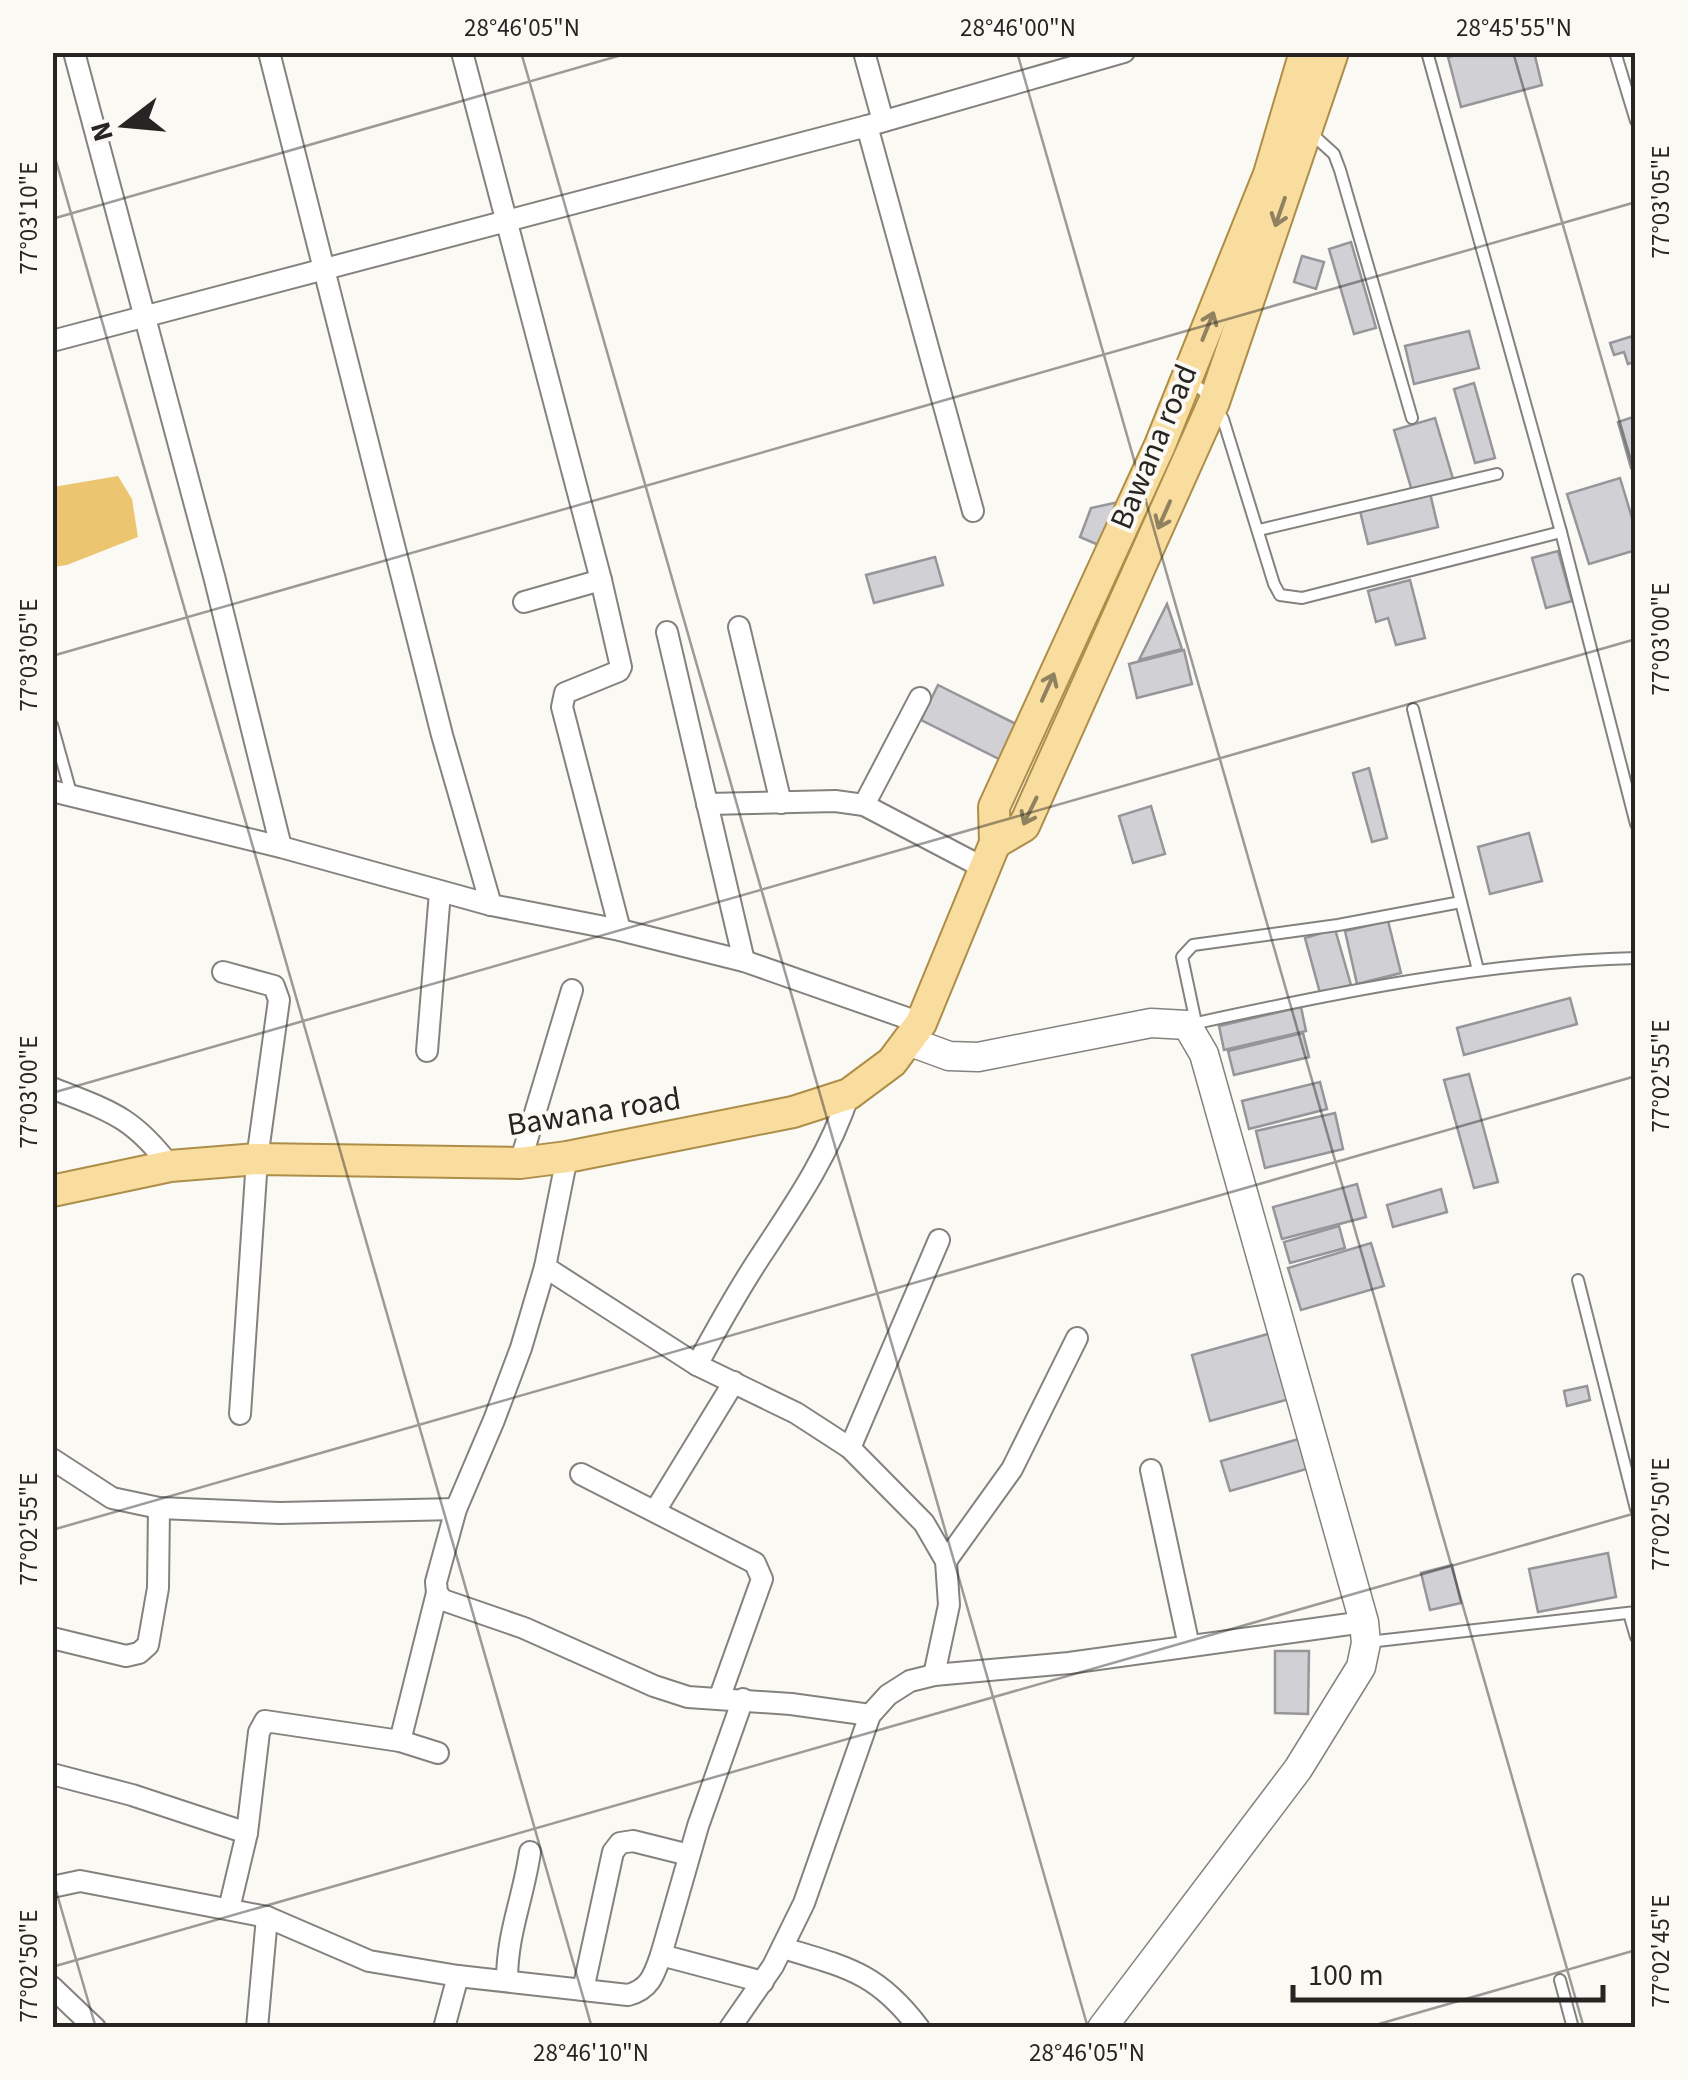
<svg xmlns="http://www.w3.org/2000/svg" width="1688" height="2080" viewBox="0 0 1688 2080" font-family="'Source Sans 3',sans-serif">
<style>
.water{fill:#ecc570}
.building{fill:#d1d0d5;stroke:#96959a;stroke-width:2.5}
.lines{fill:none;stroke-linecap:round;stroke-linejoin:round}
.lane-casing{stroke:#84827e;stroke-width:14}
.street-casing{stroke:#84827e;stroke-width:24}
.secondary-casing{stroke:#84827e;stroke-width:31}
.primary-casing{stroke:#ad8e49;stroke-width:34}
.lane{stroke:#fff;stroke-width:10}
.street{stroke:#fff;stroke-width:20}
.secondary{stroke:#fff;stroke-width:28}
.primary{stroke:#f9dd9e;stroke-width:30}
.oneway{stroke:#908160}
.ticks{fill:none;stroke:#262523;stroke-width:2.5;stroke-opacity:0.45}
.labels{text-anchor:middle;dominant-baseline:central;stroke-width:8;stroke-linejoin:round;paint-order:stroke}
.street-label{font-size:32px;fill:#262523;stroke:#fbf9f4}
.neatline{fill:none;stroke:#262523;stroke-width:4}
.ticks-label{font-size:25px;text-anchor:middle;fill:#262523}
</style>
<rect width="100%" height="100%" fill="#fbf9f4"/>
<polygon class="water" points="118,476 132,499 138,537 67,565 53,567 53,487"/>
<g class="building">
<polygon points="1467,52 1534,52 1542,85 1461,107 1448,57"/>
<polygon points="1351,242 1376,328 1354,334 1329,249"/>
<polygon points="1302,256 1324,262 1316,289 1294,282"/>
<polygon points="1469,331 1479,368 1414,384 1405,346"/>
<polygon points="1636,335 1636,361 1628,364 1624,352 1614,355 1610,343"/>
<polygon points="1474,383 1495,458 1475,463 1454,389"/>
<polygon points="1636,416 1636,467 1631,468 1618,422"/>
<polygon points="1435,418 1453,479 1412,491 1394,430"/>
<polygon points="1620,478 1636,531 1636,550 1589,564 1567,494"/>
<polygon points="1430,493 1438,527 1368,544 1360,511"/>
<polygon points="1128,500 1108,549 1080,537 1091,508"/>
<polygon points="1558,551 1572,601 1546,608 1532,558"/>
<polygon points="935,557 943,585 874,603 866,575"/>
<polygon points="1410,580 1425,638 1396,645 1388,618 1376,622 1368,591"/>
<polygon points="1167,604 1182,649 1139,660"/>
<polygon points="1184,650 1192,684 1137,698 1129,664"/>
<polygon points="938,685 1024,728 1007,763 921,720"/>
<polygon points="1369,768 1387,838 1372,842 1353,773"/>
<polygon points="1151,806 1165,854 1133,863 1119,816"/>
<polygon points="1529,833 1542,881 1490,894 1478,847"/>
<polygon points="1388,921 1401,973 1357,984 1345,931"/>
<polygon points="1335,929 1351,985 1320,993 1305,938"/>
<polygon points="1570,998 1577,1024 1464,1055 1457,1028"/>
<polygon points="1301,1007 1306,1031 1224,1050 1219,1026"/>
<polygon points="1303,1033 1309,1057 1234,1075 1228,1051"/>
<polygon points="1469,1074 1498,1182 1474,1188 1444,1080"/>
<polygon points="1320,1082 1327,1109 1249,1129 1242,1101"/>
<polygon points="1335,1113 1343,1149 1265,1168 1256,1131"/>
<polygon points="1357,1184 1366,1217 1282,1239 1273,1207"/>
<polygon points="1441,1189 1447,1212 1393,1227 1387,1205"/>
<polygon points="1339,1226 1345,1248 1290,1263 1284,1242"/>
<polygon points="1371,1243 1384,1286 1301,1310 1288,1268"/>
<polygon points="1275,1332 1293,1398 1210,1421 1192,1355"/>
<polygon points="1587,1386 1590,1400 1567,1406 1564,1391"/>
<polygon points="1309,1436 1317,1466 1230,1491 1221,1461"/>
<polygon points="1608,1553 1616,1597 1538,1612 1529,1569"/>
<polygon points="1452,1565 1461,1603 1430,1610 1421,1573"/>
<polygon points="1275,1651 1309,1651 1308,1714 1275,1713"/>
</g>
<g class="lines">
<defs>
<g id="lane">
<polyline points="1427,52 1561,532 1636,824"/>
<polyline points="1615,52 1636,121"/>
<polyline points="1312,134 1334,154 1340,170 1412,418"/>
<polyline points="1188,379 1206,393 1223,419 1274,584 1280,595 1302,598 1561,532"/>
<polyline points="1259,530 1497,474"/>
<polyline points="1413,709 1478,970"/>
<polyline points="52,725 71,793"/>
<polyline points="1196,1023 1182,957 1193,945 1338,925 1461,902"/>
<path d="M1192,1024c146,-32 294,-62 444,-66"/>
<polyline points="1578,1280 1636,1509"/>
<polyline points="1629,1613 1636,1637"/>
<polyline points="1368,1642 1636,1612"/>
<polyline points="1560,1980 1573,2028"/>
</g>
<g id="street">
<polyline points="74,52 214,576 281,847"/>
<polyline points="269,52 442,735 491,905"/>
<polyline points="462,52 601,580 524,602"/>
<polyline points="864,52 883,121"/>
<polyline points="867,126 973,511"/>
<polyline points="52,341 867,126 1124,52"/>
<polyline points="601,580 621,667 619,671 565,693 562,707 620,930"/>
<polyline points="739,627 781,803"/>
<polyline points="667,632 744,961"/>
<polyline points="52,791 281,847 491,905 620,930 744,961 921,1023"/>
<polyline points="707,804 835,801 864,805 986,869"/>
<polyline points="864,805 920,698"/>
<polyline points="223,972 274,986 279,1000 257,1159 240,1414"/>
<polyline points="427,1051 440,892"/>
<path d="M52,1088c57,23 79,27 118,78"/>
<path d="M567,1157l-22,110 152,98c20,-37 40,-73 63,-108 35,-53 69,-102 89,-163"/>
<polyline points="520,1163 572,990"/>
<polyline points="545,1267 521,1348 494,1420 456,1509 436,1582 437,1593 443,1600 524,1628 654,1686 688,1697 791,1704 870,1715"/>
<polyline points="697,1365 796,1413 850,1448 924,1523 946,1561 949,1605 934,1675"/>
<polyline points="850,1448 939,1240"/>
<polyline points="52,1459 112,1498 159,1508 280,1513 456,1509"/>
<polyline points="1151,1470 1189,1646"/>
<polyline points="581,1474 755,1563 762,1579 719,1699"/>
<polyline points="655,1511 734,1382"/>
<polyline points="946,1561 1012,1469 1077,1338"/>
<polyline points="52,1638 126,1656 139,1653 148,1645 158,1588 159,1508"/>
<polyline points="400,1741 438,1753"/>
<polyline points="52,1774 132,1795 247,1833 229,1909"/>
<polyline points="247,1833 259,1732 265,1721 400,1741 437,1593"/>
<path d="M52,1887l28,-6 187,36 102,44 89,15 170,19c22,-6 26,-20 33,-40l102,27"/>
<path d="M783,1948c63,19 94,24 136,80"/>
<polyline points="661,1955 698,1826 743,1699"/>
<path d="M507,1981c0,-49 16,-81 23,-129"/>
<polyline points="52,1987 95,2028"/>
<polyline points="583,1990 613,1852 620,1843 633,1841 689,1855"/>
<polyline points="257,2028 267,1917"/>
<polyline points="444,2028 458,1976"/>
<polyline points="730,2028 773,1966 804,1903 870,1715 888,1695 910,1681 934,1675 1069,1663 1364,1622"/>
</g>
<polyline id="secondary" points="908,1041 949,1056 978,1057 1151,1023 1187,1025 1204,1054 1364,1622 1366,1643 1361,1667 1298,1769 1102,2028"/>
<g id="primary">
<polyline points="995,843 1024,826 1214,402 1333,52"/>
<polyline points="52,1191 170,1166 257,1159 520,1163 567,1157 793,1112 849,1094 892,1062 921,1023 995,843 994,807 1160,445 1269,174 1305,52"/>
</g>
</defs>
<use href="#lane" class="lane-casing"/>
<use href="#street" class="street-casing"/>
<use href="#secondary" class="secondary-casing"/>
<use href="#primary" class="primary-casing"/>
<use href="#lane" class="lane"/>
<use href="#street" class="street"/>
<use href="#secondary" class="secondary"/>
<use href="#primary" class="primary"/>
</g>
<defs><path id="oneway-shaft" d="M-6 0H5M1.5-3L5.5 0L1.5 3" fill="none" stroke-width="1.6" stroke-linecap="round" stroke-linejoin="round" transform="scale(2.5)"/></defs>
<g class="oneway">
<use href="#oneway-shaft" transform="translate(1280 212) rotate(109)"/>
<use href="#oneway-shaft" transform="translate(1208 326) rotate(-68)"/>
<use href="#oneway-shaft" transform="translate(1164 515) rotate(114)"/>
<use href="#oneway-shaft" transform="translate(1048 687) rotate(-66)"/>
<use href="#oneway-shaft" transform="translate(1030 811) rotate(116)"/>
</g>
<path class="ticks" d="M521,52l567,1976M1017,52l567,1976M1513,52l123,426M52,147l540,1881M52,219l580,-167M52,656l1584,-454M52,1093l1584,-454M52,1530l1584,-454M52,1877l44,151M52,1967l1584,-454M1365,2028l271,-78"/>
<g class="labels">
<g class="street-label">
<text transform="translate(1154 447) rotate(-67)">Bawana road</text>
<text transform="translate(594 1112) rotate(-9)">Bawana road</text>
</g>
</g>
<rect width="1688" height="2080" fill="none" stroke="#fbf9f4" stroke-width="110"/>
<g transform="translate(125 125) rotate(254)" stroke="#fbf9f4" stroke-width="8" paint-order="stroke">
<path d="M0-8L18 38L0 25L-18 38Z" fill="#262523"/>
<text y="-15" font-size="28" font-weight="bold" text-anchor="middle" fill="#262523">N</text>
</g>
<path d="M1293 1985v15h310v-15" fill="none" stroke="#262523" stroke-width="5"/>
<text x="1308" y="1985" font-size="30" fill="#262523" stroke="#fbf9f4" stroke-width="8" paint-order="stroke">100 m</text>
<rect x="55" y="55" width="1578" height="1970" class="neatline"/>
<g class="ticks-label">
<text x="522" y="36">28°46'05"N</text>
<text x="1018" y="36">28°46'00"N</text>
<text x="1514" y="36">28°45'55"N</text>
<text transform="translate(1660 202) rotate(-90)" y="9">77°03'05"E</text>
<text transform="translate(28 218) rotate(-90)" y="9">77°03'10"E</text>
<text transform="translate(1660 639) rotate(-90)" y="9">77°03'00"E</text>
<text transform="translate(28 655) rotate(-90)" y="9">77°03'05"E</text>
<text transform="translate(1660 1076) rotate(-90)" y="9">77°02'55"E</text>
<text transform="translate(28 1092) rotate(-90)" y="9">77°03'00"E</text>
<text transform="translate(1660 1514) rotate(-90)" y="9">77°02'50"E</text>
<text transform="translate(28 1529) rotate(-90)" y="9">77°02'55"E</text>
<text transform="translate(1660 1951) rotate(-90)" y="9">77°02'45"E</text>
<text transform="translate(28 1966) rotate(-90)" y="9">77°02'50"E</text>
<text x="591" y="2061">28°46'10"N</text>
<text x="1087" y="2061">28°46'05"N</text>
</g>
</svg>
